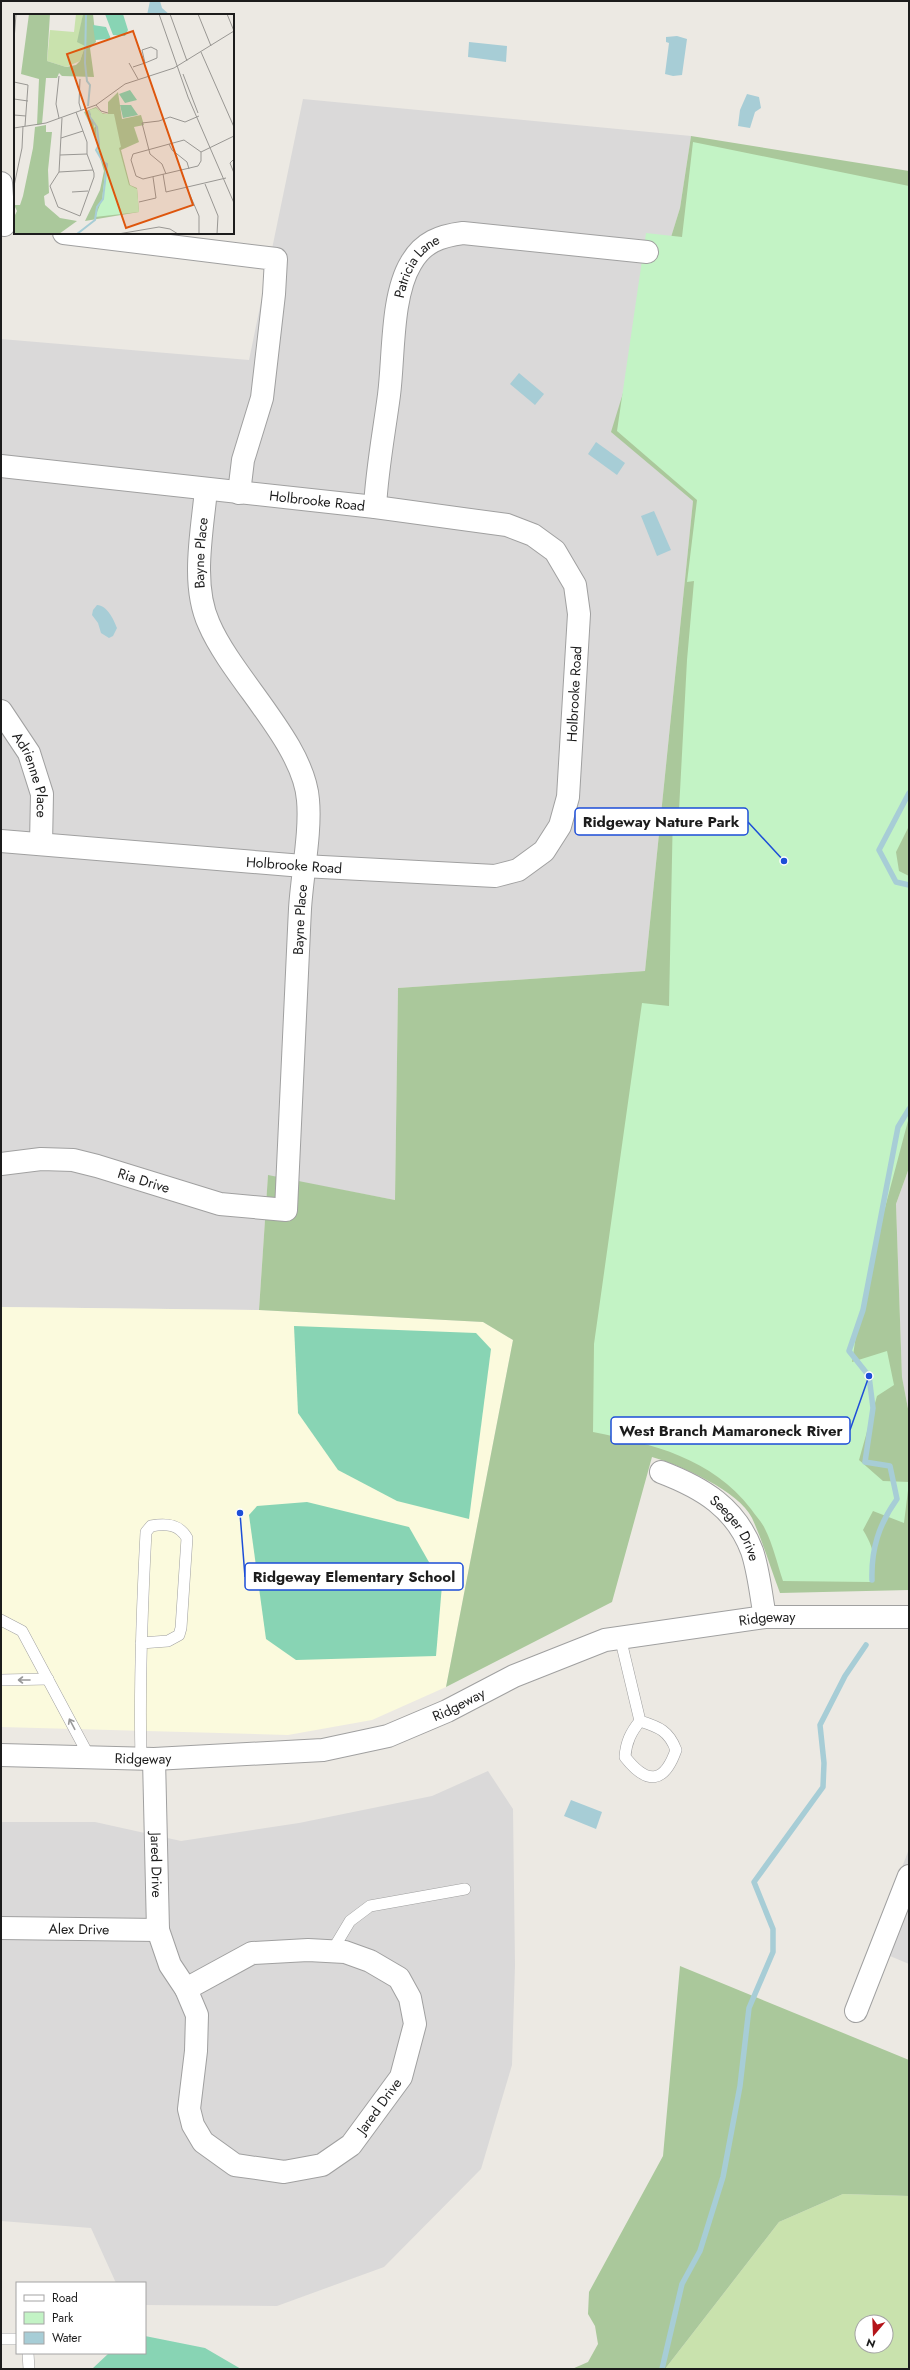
<svg xmlns="http://www.w3.org/2000/svg" width="910" height="2370" viewBox="0 0 910 2370" font-family="Jost,sans-serif">
<style>
.residential{fill:#dad9d9}
.education{fill:#fbfadd}
.grass{fill:#c9e2ad;fill-rule:evenodd}
.forest{fill:#aac89b}
.park{fill:#c3f3c5}
.pitch{fill:#88d4b4}
.water{fill:#a7cdd6}
.lines{fill:none;stroke-linecap:round;stroke-linejoin:round}
.stream{stroke:#a7cdd6;stroke-width:5.5}
.service-casing{stroke:#a0a0a0;stroke-width:12}
.minor-casing{stroke:#a0a0a0;stroke-width:24}
.tertiary-casing{stroke:#a0a0a0;stroke-width:24}
.service{stroke:#fff;stroke-width:11}
.minor{stroke:#fff;stroke-width:22}
.tertiary{stroke:#fff;stroke-width:22}
.oneway{stroke:#999}
.labels{text-anchor:middle;dominant-baseline:central;stroke-width:3;stroke-linejoin:round;paint-order:stroke}
.street-label{font-size:14px;fill:#1c1c1c;stroke:#fff}
.inset-river{fill:none;stroke:#a7cdd6;stroke-width:2}
.inset-road{fill:none;stroke:#999793;stroke-width:1}
.view{fill:#de560d;fill-opacity:0.15;stroke:#de560d;stroke-width:2}
.inset-edge{fill:none;stroke:#1c1c1c;stroke-width:2}
.leader{fill:none;stroke:#1d4ed8;stroke-width:1.5}
.callout-dot{fill:#1d4ed8;stroke:#fff;stroke-width:1.5}
.callout{fill:#fff;stroke:#1d4ed8;stroke-width:1.5}
.callout-label{font-size:15px;text-anchor:middle;font-weight:bold;fill:#1c1c1c}
</style>
<rect width="100%" height="100%" fill="#ece9e3"/>
<g class="residential">
<polygon points="303,99 691,136 680,208 612,432 693,501 645,971 398,988 395,1200 268,1176 259,1310 1,1307 1,339 249,360"/>
<polygon points="909,1168 909,1414 902,1377 896,1204"/>
<polygon points="488,1771 513,1809 515,1965 512,2065 481,2169 384,2267 277,2306 145,2305 145,2283 116,2283 91,2228 1,2221 1,1822 95,1822 181,1841 299,1823 432,1796"/>
<polygon points="909,1849 909,1964 871,1948"/>
</g>
<polygon class="education" points="1,1307 259,1310 483,1322 513,1340 446,1687 372,1720 288,1735 1,1727"/>
<path class="grass" d="M843,2194l66,2v173h-244l114,-147zM862,2322h24v24h-24z"/>
<g class="forest">
<path d="M691,136l218,35v997l-13,36 6,173 7,37v176l-129,3c-9,-24 -17,-51 -28,-75 -13,-27 -72,-53 -100,-61l-40,145 -166,85 67,-347 -30,-18 -224,-12 9,-135 127,25 3,-212 247,-17 48,-470 -82,-69 69,-224z"/>
<polygon points="680,1966 909,2060 909,2196 843,2194 779,2222 665,2369 572,2369 588,2362 598,2344 595,2326 588,2314 589,2292 663,2156"/>
</g>
<path class="park" d="M693,142l216,44v640l-13,26 3,19 10,5v241l-27,102 -25,110 -5,33 35,-11 7,34 -17,11 -18,64 24,21 26,1 -5,41 -31,-12 -10,19c10,16 15,32 8,52l-88,-1c-6,-18 -10,-36 -18,-52 -3,-7 -10,-14 -14,-20 -39,-51 -98,-65 -158,-77l1,-88 48,-341 27,3 4,-197 6,1 8,-150 7,-79 -7,1 10,-82 -80,-69 29,-198 36,4z"/>
<g class="pitch">
<polygon points="294,1326 476,1333 491,1349 469,1519 397,1501 338,1470 298,1413"/>
<polygon points="307,1502 409,1527 442,1585 436,1656 296,1660 266,1639 249,1515 257,1506"/>
<polygon points="145,2336 205,2348 241,2369 92,2369 109,2353 145,2353"/>
</g>
<g class="water">
<polygon points="150,1 160,1 162,8 170,15 147,15"/>
<polygon points="677,36 687,39 682,75 673,76 665,74 669,43 666,42 666,37"/>
<polygon points="469,42 507,46 506,62 468,57"/>
<polygon points="747,94 759,97 761,108 755,112 750,128 738,126 740,110"/>
<polygon points="519,373 544,394 535,405 510,384"/>
<polygon points="596,442 625,463 617,475 588,454"/>
<polygon points="654,511 671,550 657,556 641,516"/>
<path d="M97,605c10,0 17,15 20,23l-4,8 -4,2 -8,-5 -3,-10 -6,-8 1,-5z"/>
<polygon points="571,1800 602,1812 596,1829 564,1816"/>
</g>
<g class="lines">
<g class="stream">
<polyline points="909,793 879,850 896,882 909,885"/>
<path d="M872,1580c-1,-31 7,-56 25,-81l-7,-33 -25,-4 8,-54 -4,-32 -20,-25 14,-41 35,-183 11,-18"/>
<polyline points="662,2369 682,2284 700,2251 723,2177 740,2086 749,2008 773,1952 773,1929 754,1882 823,1787 824,1763 820,1725 845,1676 866,1645"/>
</g>
<defs>
<g id="service">
<polyline points="1,1620 22,1631 90,1758"/>
<path d="M620,1637l20,84c19,6 29,10 36,29 -12,34 -29,35 -51,7 1,-15 6,-25 15,-36"/>
<polyline points="1,1680 48,1679"/>
<path d="M141,1759c-2,-76 1,-151 5,-227l5,-6c15,-3 28,-2 36,12l-6,90 -2,7 -11,6 -27,2"/>
<polyline points="332,1951 350,1921 370,1906 465,1889"/>
<polyline points="1,2339 17,2339"/>
<polyline points="28,2353 29,2369"/>
</g>
<g id="minor">
<polyline points="1,183 4,225"/>
<polyline points="64,233 276,259 274,294 262,398 243,460 239,493"/>
<path id="s1" d="M1,466l374,41 132,18 26,10 22,16 20,34 4,29 -11,183 -8,29 -16,25 -26,19 -23,6 -192,-10 -302,-25"/>
<path id="s2" d="M375,507c2,-38 9,-74 14,-112 5,-39 2,-99 22,-132 12,-21 29,-27 52,-30l184,19"/>
<path id="s3" d="M1,711l28,42 13,41 -1,50"/>
<path id="s4" d="M1,1164l40,-5 32,1 24,6 123,38 66,6c5,-101 9,-201 14,-301 2,-34 11,-77 8,-109 -4,-57 -76,-122 -99,-176 -18,-39 -7,-92 -3,-134"/>
<path id="s5" d="M661,1472c42,16 75,36 91,79 7,21 9,45 13,66"/>
<path id="s6" d="M154,1759l4,171 12,35 16,24"/>
<path id="s7" d="M1,1928l157,2"/>
<polygon points="308,1950 345,1952 370,1961 399,1978 410,1998 415,2024 401,2077 351,2145 322,2165 284,2172 235,2165 203,2142 193,2125 189,2109 196,2051 197,2015 186,1989 252,1953"/>
<polyline points="856,2011 909,1876"/>
</g>
<g id="tertiary">
<path id="s8" d="M1,1755l153,4 169,-9 65,-14 59,-25 67,-35 91,-36 160,-23h144"/>
</g>
</defs>
<use href="#service" class="service-casing"/>
<use href="#minor" class="minor-casing"/>
<use href="#tertiary" class="tertiary-casing"/>
<use href="#service" class="service"/>
<use href="#minor" class="minor"/>
<use href="#tertiary" class="tertiary"/>
</g>
<defs><path id="oneway-shaft" d="M-6 0H5M1.5-3L5.5 0L1.5 3" fill="none" stroke-width="1.6" stroke-linecap="round" stroke-linejoin="round"/></defs>
<g class="oneway">
<use href="#oneway-shaft" transform="translate(24 1680) rotate(180)"/>
<use href="#oneway-shaft" transform="translate(72 1724) rotate(-118)"/>
</g>
<g class="labels">
<g class="street-label">
<text stroke="none"><textPath href="#s2" startOffset="248">Patricia Lane</textPath></text>
<text stroke="none"><textPath href="#s1" startOffset="318">Holbrooke Road</textPath></text>
<text stroke="none"><textPath href="#s4" startOffset="979">Bayne Place</textPath></text>
<text transform="translate(574 694) rotate(-87)">Holbrooke Road</text>
<text stroke="none"><textPath href="#s3" startOffset="72">Adrienne Place</textPath></text>
<text transform="translate(294 865) rotate(4)">Holbrooke Road</text>
<text stroke="none"><textPath href="#s4" startOffset="583">Bayne Place</textPath></text>
<text stroke="none"><textPath href="#s4" startOffset="146">Ria Drive</textPath></text>
<text stroke="none"><textPath href="#s5" startOffset="96">Seeger Drive</textPath></text>
<text stroke="none"><textPath href="#s8" startOffset="790">Ridgeway</textPath></text>
<text stroke="none"><textPath href="#s8" startOffset="466">Ridgeway</textPath></text>
<text stroke="none"><textPath href="#s8" startOffset="142">Ridgeway</textPath></text>
<text stroke="none"><textPath href="#s6" startOffset="106">Jared Drive</textPath></text>
<text stroke="none"><textPath href="#s7" startOffset="78">Alex Drive</textPath></text>
<text transform="translate(379 2106) rotate(-54)">Jared Drive</text>
</g>
</g>
<g transform="translate(14 14)">
<rect width="220" height="220" fill="#ece9e3"/>
<path d="M62,0h7l-2,12 4,20 -5,15 -14,6 -19,-6 3,-31 24,2z" fill="#c9e2ad"/>
<path d="M15,0h21l-3,47 19,6 10,-2 4,-4 5,-15 -8,-4 6,-28h10l3,28 -6,6 4,29 -32,-1 -3,-3 -2,5h-11l-4,46 -5,1 2,-46 -18,-5zM104,78l4,27 19,-4 3,10 -10,2 5,15 -18,8 9,35 7,3 2,24 -54,9 15,-31 4,-19 -7,-23v-9l-13,-27 12,-5 6,6 6,1v-12zM32,111v7h6l-4,38 1,23 -5,3 1,9 15,13 17,3 -18,13h-45v-17l3,-6 -3,-6h6l3,-9 10,-48 2,-21z" fill="#aac89b"/>
<path d="M82,94l7,6h11l7,33 -2,1 10,37 8,4 2,23 -44,5 7,-17 4,-35 -9,-16 -1,-23 -2,2 -1,-9h-4l-1,-3 3,-1 -2,-5z" fill="#c3f3c5"/>
<path d="M91,0h18l5,16 -3,6 -12,-1zM79,11l13,2 5,12 -16,1zM116,76l7,10 -12,3 -6,-9zM106,91h11l7,10 -15,3z" fill="#88d4b4"/>
<path class="inset-river" d="M72,0l-1,49 2,18 3,4 -2,21M63,220l18,-14 2,-13 6,-8 4,-35 -4,-2 -7,-12 3,-5 -2,-18 -7,-10 -1,-6"/>
<path class="inset-road" d="M145,0l29,83 46,106M156,0l17,47M184,0l13,32M213,0l7,17M0,26l2,-26M137,33l6,3v8l-12,5 -3,-13zM187,38l33,75M115,49l9,16M119,53l12,-4M169,60l15,39M45,62l-3,28 3,14M66,65l-1,24 2,7M0,68l14,3 -3,41M0,85l14,2M82,91l5,6 7,2M62,98l11,30v12l6,16 1,3v4l-14,39 -22,-9 -8,-21 9,-14 34,-2M0,101l12,1M0,114l32,-5 50,-18 29,-21 49,-16 60,-37M47,124l22,-7M170,126l17,12v9l-3,5 -55,13 -7,-3 -5,-16 2,-6zM155,130l3,6 15,12 2,7M187,138l33,-16M46,141l27,-1M220,145l-4,4 4,10M45,158l3,-54M149,160l3,18 60,-14M152,160l-4,-10 -12,-10 -8,-31 17,-2 11,-4 15,5 14,-6M191,170l13,32 -1,18M0,172l8,-38 1,-22M173,174l12,28v18M58,178l16,-1M125,188l17,-4 -3,-21M104,220l41,-7 11,2 8,5"/>
<path class="view" d="M119,17l60,174 -67,23 -59,-174z"/>
<rect width="220" height="220" class="inset-edge"/>
</g>
<path class="leader" d="M784 861L748 822M869 1376L850 1430M240 1513L245 1577"/>
<g class="callout-dot">
<circle cx="784" cy="861" r="4"/>
<circle cx="869" cy="1376" r="4"/>
<circle cx="240" cy="1513" r="4"/>
</g>
<g class="callout">
<rect x="575" y="808" width="173" height="27" rx="4"/>
<rect x="611" y="1417" width="239" height="27" rx="4"/>
<rect x="245" y="1563" width="218" height="27" rx="4"/>
</g>
<g class="callout-label">
<text x="661" y="827">Ridgeway Nature Park</text>
<text x="731" y="1436">West Branch Mamaroneck River</text>
<text x="354" y="1582">Ridgeway Elementary School</text>
</g>
<rect width="910" height="2370" fill="none" stroke="#1c1c1c" stroke-width="4"/>
<rect x="16" y="2282" width="130" height="72" fill="#ffffff" stroke="#a4a4a4"/>
<rect x="24" y="2295" width="20" height="6" fill="#ffffff" stroke="#a4a4a4"/>
<text x="52" y="2302" font-size="12" fill="#1c1c1c">Road</text>
<rect x="24" y="2312" width="20" height="12" fill="#c3f3c5" stroke="#a4a4a4"/>
<text x="52" y="2322" font-size="12" fill="#1c1c1c">Park</text>
<rect x="24" y="2332" width="20" height="12" fill="#a7cdd6" stroke="#a4a4a4"/>
<text x="52" y="2342" font-size="12" fill="#1c1c1c">Water</text>
<g transform="translate(874 2334) rotate(199)"><circle r="19" fill="#ffffff" stroke="#a4a4a4"/>
<path d="M0-3L7 15L0 10L-7 15Z" fill="#b41419"/>
<text y="-6" font-size="11" font-weight="bold" text-anchor="middle" fill="#1c1c1c">N</text>
</g>
</svg>
